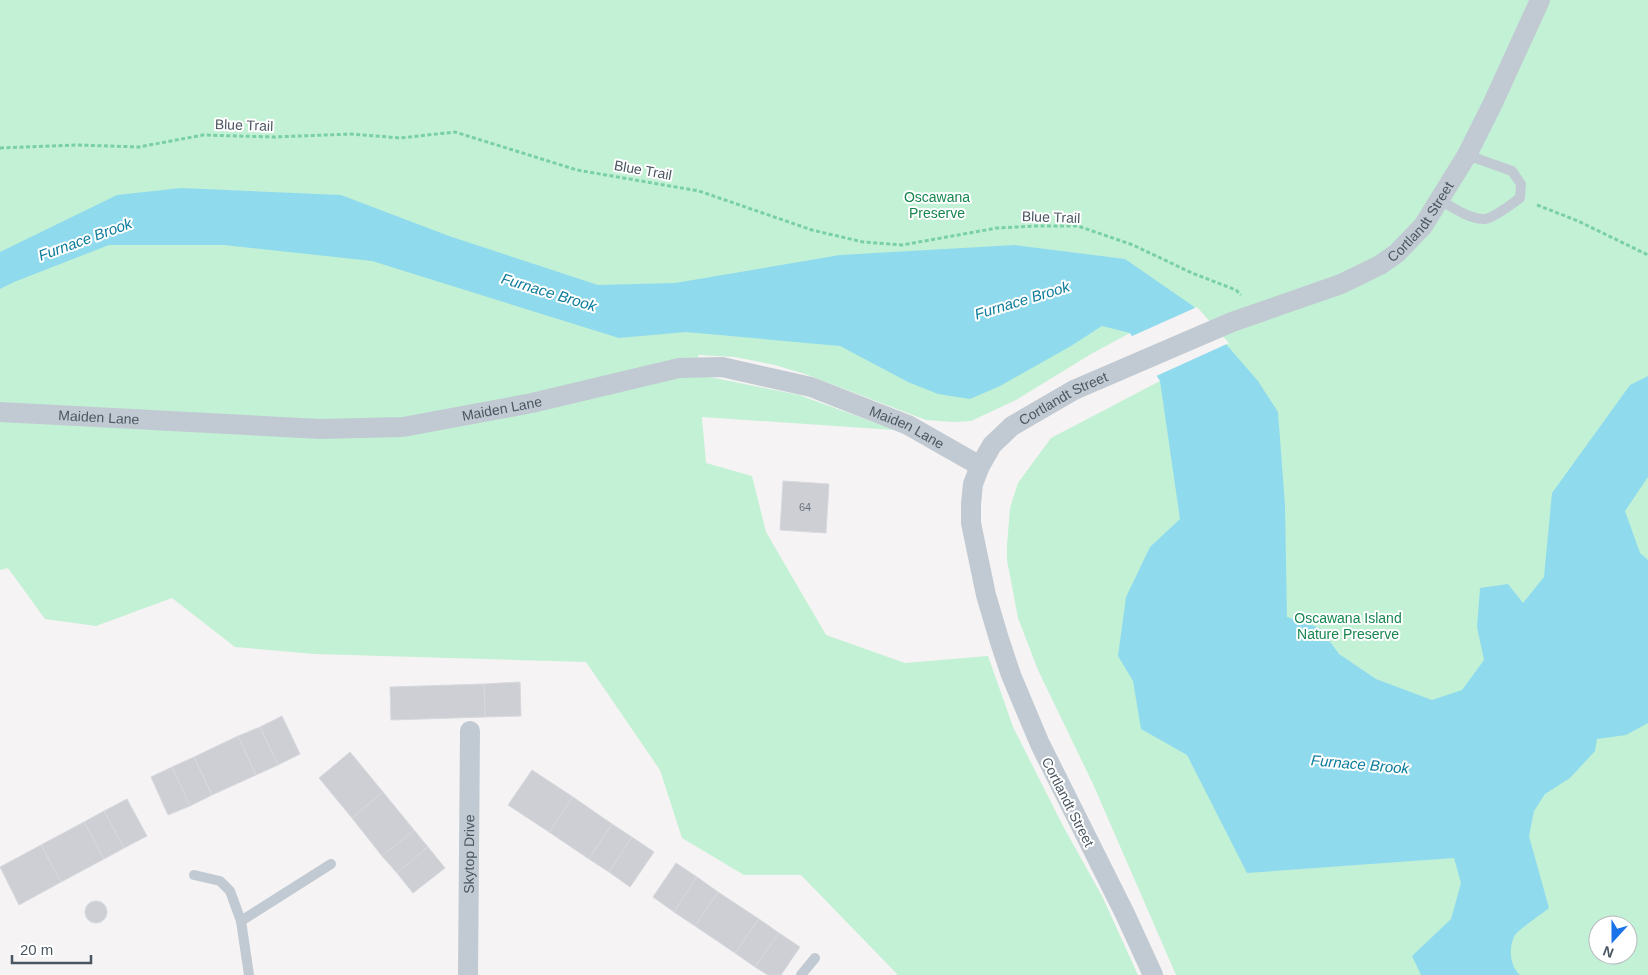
<svg xmlns="http://www.w3.org/2000/svg" width="1648" height="975" viewBox="0 0 1648 975" font-family="Helvetica,sans-serif">
<style>
.green{fill:#c3f1d5;fill-rule:evenodd}
.water{fill:#90daee}
.pier{fill:#f5f3f3}
.building{fill:#cdcfd5;stroke:#d7d9de}
.lines{fill:none;stroke-linecap:round;stroke-linejoin:round}
.path{stroke:#7ad0a6;stroke-width:3;stroke-dasharray:4 2.5;stroke-linecap:butt}
.service{stroke:#c1cad2;stroke-width:10}
.minor{stroke:#c1cad2;stroke-width:20}
.labels{text-anchor:middle;dominant-baseline:central;stroke-width:4;stroke-linejoin:round;paint-order:stroke}
.number-label{font-size:11px;fill:#6b747e}
.street-label{font-size:14px;fill:#4a5661;stroke:#fff}
.park-label{font-size:14px;fill:#17864f;stroke:#fff}
.water-label{font-size:15px;font-style:italic;fill:#0c7c9b;stroke:#fff}
</style>
<rect width="100%" height="100%" fill="#f5f3f3"/>
<path class="green" d="M0,0h1648v975h-472l-83,-191 -55,-114 -20,-52 -11,-58v-15l3,-37 8,-25 33,-45 109,-57 37,-16 -67,-32 -39,21 -75,46 -45,21 -18,1 -27,-2 -121,-46 -30,-9 -40,-8 -37,-2 2,20 99,20 96,35 -193,-13 4,46 46,13 14,56 60,103 79,28 83,-7 25,71 50,99 39,70 36,79h-240l-97,-100h-57l-62,-37 -22,-68 -74,-108 -271,-8 -80,-7 -63,-49 -76,28 -51,-7 -37,-51 -8,2zM1598,925h30v30h-30z"/>
<path class="water" d="M181,188l160,7 108,41 149,49 77,-2 165,-28 175,-10 110,14 68,47 65,75 20,31 7,93 2,112 33,11 19,26 37,25 56,21 30,-10 22,-30 -7,-33 3,-39 28,-4 15,19 21,-26 8,-84 78,-108 18,-9v101l-23,34 15,42 8,7v163l-22,12 -29,4 -2,12 -25,27 -25,16 -11,17 -5,25 20,72c-7,6 -30,21 -34,27 -7,12 -5,32 5,40h-99l-9,-19 39,-37 10,-36 -7,-25 -207,15 -60,-118 -46,-26 -8,-48 -15,-25 8,-59 24,-50 30,-28 -20,-138 -30,-48 -28,-7 -31,20 -71,40 -30,13 -32,-5 -30,-12 -68,-36 -154,-14 -67,6 -247,-77 -148,-16h-115l-95,37 -14,7v-37l117,-57z"/>
<polygon class="pier" points="1197,307 1229,343 1154,377 1130,337"/>
<g class="building">
<polygon points="783,481 829,484 826,533 780,530"/>
<polygon points="520,682 521,716 485,717 484,684"/>
<polygon points="484,684 485,717 391,720 390,687"/>
<polygon points="282,716 300,754 278,765 260,727"/>
<polygon points="260,727 278,765 256,775 238,736"/>
<polygon points="238,736 256,775 212,795 194,757"/>
<polygon points="350,752 383,792 352,818 319,778"/>
<polygon points="194,757 212,795 190,806 172,767"/>
<polygon points="172,767 190,806 168,815 151,777"/>
<polygon points="532,770 573,797 549,832 508,805"/>
<polygon points="383,792 414,830 382,856 352,818"/>
<polygon points="573,797 612,824 589,859 549,832"/>
<polygon points="127,799 147,836 124,848 104,811"/>
<polygon points="104,811 124,848 104,859 84,822"/>
<polygon points="84,822 104,859 61,882 41,845"/>
<polygon points="612,824 632,837 609,872 589,859"/>
<polygon points="414,830 428,847 397,873 382,856"/>
<polygon points="632,837 654,852 630,887 609,872"/>
<polygon points="41,845 61,882 19,905 0,867"/>
<polygon points="428,847 445,868 413,893 397,873"/>
<polygon points="676,863 697,877 674,912 653,897"/>
<polygon points="697,877 718,892 695,926 674,912"/>
<polygon points="718,892 759,919 735,953 695,926"/>
<circle cx="96" cy="912" r="11"/>
<polygon points="759,919 779,933 755,967 735,953"/>
<polygon points="779,933 800,947 781,975 768,975 755,967"/>
</g>
<g class="lines">
<g class="path">
<polyline points="0,148 78,145 139,147 203,135 274,137 351,134 400,138 455,132 577,170 699,191 812,230 863,242 902,245 997,228 1036,226 1078,226 1133,245 1192,273 1236,290 1241,295"/>
<polyline points="1537,205 1578,221 1648,255"/>
</g>
<g class="service">
<path d="M1440,200c12,7 31,20 45,19 9,-1 27,-15 35,-21l1,-14 -9,-13 -45,-16"/>
<polyline points="194,875 220,881 230,891 241,921"/>
<polyline points="249,975 241,921 331,864"/>
<polyline points="801,975 815,958"/>
</g>
<g class="minor">
<path id="s1" d="M0,412l321,17 82,-2 129,-24 147,-35 43,-1 89,20 97,38 72,41"/>
<path id="s2" d="M468,975l2,-244"/>
<path id="s3" d="M1153,975l-28,-61 -85,-170 -29,-69 -12,-36 -13,-44 -15,-72v-19l2,-20 7,-18 12,-21 20,-19 62,-36 158,-68 109,-38 39,-19 17,-12 26,-27 44,-71 26,-52 47,-103"/>
</g>
</g>
<g class="labels">
<g class="number-label">
<text x="805" y="507">64</text>
</g>
<g class="street-label">
<text transform="translate(244 125) rotate(2)">Blue Trail</text>
<text transform="translate(643 170) rotate(10)">Blue Trail</text>
<text transform="translate(1051 217) rotate(2)">Blue Trail</text>
<text stroke="none"><textPath href="#s3" startOffset="1062">Cortlandt Street</textPath></text>
<text stroke="none"><textPath href="#s3" startOffset="658">Cortlandt Street</textPath></text>
<text stroke="none"><textPath href="#s1" startOffset="504">Maiden Lane</textPath></text>
<text stroke="none"><textPath href="#s1" startOffset="99">Maiden Lane</textPath></text>
<text stroke="none"><textPath href="#s1" startOffset="924">Maiden Lane</textPath></text>
<text transform="translate(1068 802) rotate(63)">Cortlandt Street</text>
<text stroke="none"><textPath href="#s2" startOffset="121">Skytop Drive</textPath></text>
</g>
<g class="park-label">
<text x="937" y="197">Oscawana<tspan x="937" dy="16">Preserve</tspan></text>
<text x="1348" y="618">Oscawana Island<tspan x="1348" dy="16">Nature Preserve</tspan></text>
</g>
<g class="water-label">
<text transform="translate(85 239) rotate(-20)">Furnace Brook</text>
<text transform="translate(549 292) rotate(17)">Furnace Brook</text>
<text transform="translate(1022 300) rotate(-17)">Furnace Brook</text>
<text transform="translate(1360 764) rotate(5)">Furnace Brook</text>
</g>
</g>
<g transform="translate(1613 940) rotate(201)"><circle r="24" fill="#ffffff" stroke="#b7bbc0"/>
<path d="M0-4L9 19L0 12L-9 19Z" fill="#1a73e8"/>
<text y="-8" font-size="14" font-weight="bold" text-anchor="middle" fill="#4a5661">N</text>
</g>
<path d="M12 955v8h79v-8" fill="none" stroke="#4a5661" stroke-width="2.5"/>
<text x="20" y="955" font-size="15" fill="#4a5661" stroke="#ffffff" stroke-width="4" paint-order="stroke">20 m</text>
</svg>
